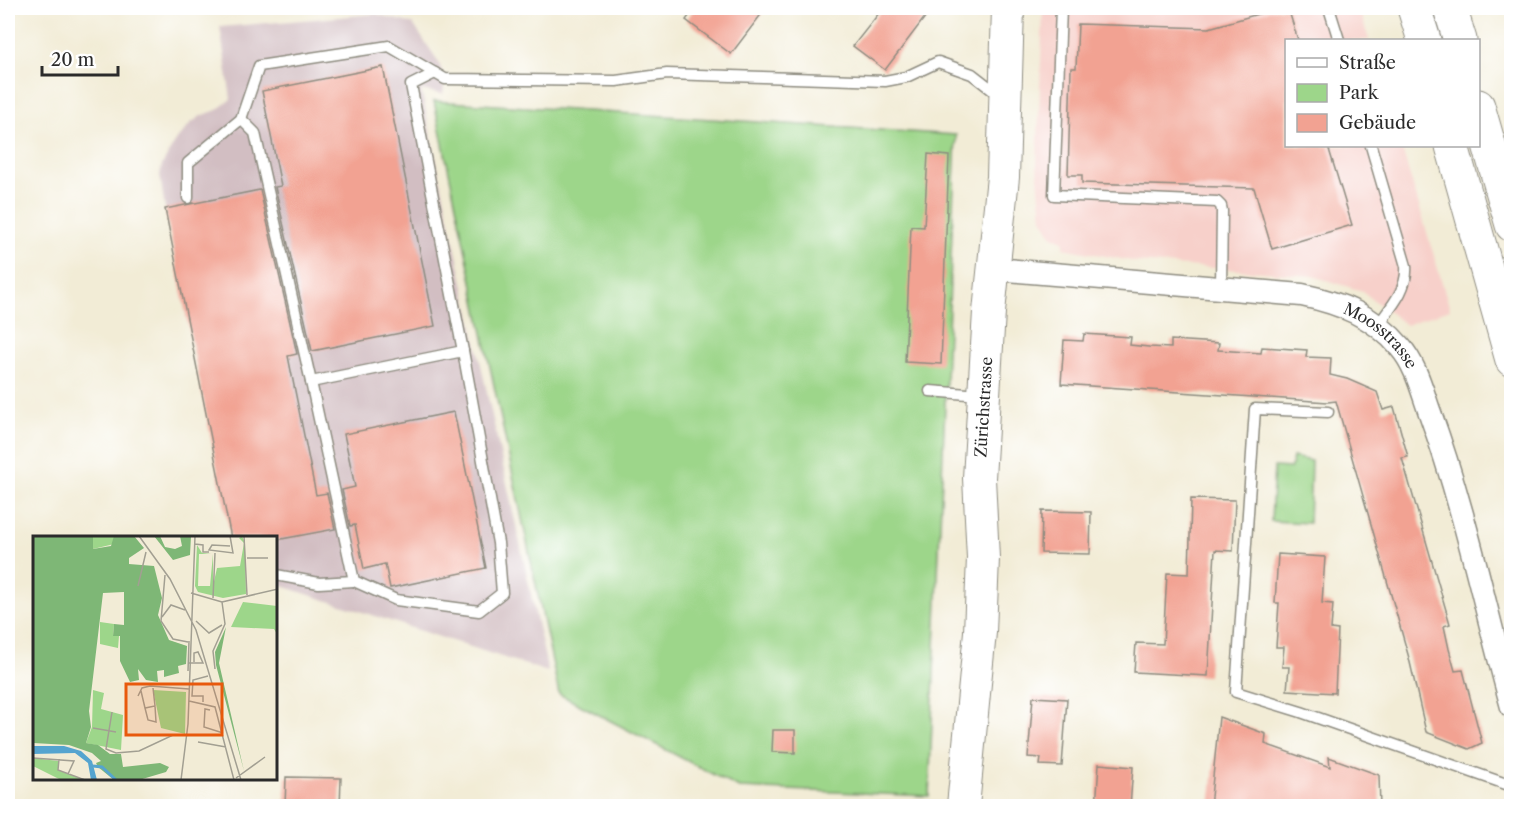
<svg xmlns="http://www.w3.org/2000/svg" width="1519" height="814" viewBox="0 0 1519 814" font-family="'Libre Caslon Text',serif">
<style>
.built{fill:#f7d0ca}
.industrial{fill:#d2bec2}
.green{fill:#9dd68a;stroke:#64805a;stroke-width:1.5}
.building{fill:#f2a292}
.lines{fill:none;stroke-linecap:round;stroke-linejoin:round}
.lane-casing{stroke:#8e8c80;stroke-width:13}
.street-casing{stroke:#8e8c80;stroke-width:25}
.secondary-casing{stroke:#8e8c80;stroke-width:34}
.highway-casing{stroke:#8e8c80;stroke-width:35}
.lane{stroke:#fff;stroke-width:10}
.street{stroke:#fff;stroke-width:22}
.secondary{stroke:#fff;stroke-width:32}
.highway{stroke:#fff;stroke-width:33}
.labels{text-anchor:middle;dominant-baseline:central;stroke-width:4.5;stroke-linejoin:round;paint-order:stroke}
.street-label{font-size:16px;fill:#2b2b2b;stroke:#fff}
.inset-river{fill:none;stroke:#55a4cf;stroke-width:3}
.inset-road{fill:none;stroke:#a29f92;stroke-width:1.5}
.view{fill:#e8590c;fill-opacity:0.15;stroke:#e8590c;stroke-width:3}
.inset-edge{fill:none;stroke:#2b2b2b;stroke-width:3}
</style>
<rect width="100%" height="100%" fill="#fff"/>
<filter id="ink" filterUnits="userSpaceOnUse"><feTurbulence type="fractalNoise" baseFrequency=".0167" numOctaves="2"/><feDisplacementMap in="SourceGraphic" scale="12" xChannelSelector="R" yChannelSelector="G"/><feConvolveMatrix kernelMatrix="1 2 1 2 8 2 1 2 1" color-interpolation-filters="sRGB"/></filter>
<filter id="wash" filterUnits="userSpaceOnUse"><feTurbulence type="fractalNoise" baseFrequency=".008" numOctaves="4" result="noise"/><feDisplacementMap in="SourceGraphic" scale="24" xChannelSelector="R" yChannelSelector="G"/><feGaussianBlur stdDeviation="1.35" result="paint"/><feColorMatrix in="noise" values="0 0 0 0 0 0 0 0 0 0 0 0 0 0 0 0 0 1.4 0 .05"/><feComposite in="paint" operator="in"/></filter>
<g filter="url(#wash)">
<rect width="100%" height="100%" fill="#f2ecd6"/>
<polygon class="built" points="1043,8 1359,8 1369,40 1286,40 1286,146 1401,146 1450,309 1406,325 1362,291 1313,276 1137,262 1064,248 1064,241 1052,236 1042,218 1037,166"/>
<polygon class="industrial" points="376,14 413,24 438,61 445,79 443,94 421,90 548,672 276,584 276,538 231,538 165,209 160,175 162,165 175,142 191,123 201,116 217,110 231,99 220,27"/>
<g class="green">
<polygon points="434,101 956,135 929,796 739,788 559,694"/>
<polygon points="1293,457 1311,461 1309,523 1271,521 1274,467 1291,468"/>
</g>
<g id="blocks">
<g class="building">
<polygon points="695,8 766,8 731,54 686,20"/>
<polygon points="883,8 932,8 885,70 853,46"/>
<polygon points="1279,8 1288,8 1298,40 1287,40 1287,146 1328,146 1352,225 1272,249 1254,188 1082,183 1082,175 1068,175 1071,68 1076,68 1078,24 1209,28"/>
<polygon points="383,67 435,326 312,351 275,187 281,186 262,91"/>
<polygon points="928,154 949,156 941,364 905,362 911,226 924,227"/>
<polygon points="260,190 297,354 288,356 316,495 327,493 335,529 276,540 276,538 231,538 165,209"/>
<polygon points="1084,334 1131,337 1130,345 1149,347 1171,348 1171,340 1219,343 1218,350 1261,353 1262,347 1307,350 1306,357 1331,358 1330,375 1347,379 1377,392 1383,410 1394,407 1408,457 1402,458 1450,624 1444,626 1449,649 1455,671 1463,670 1482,743 1469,749 1426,732 1409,658 1336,401 1328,402 1061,384 1064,340 1083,341"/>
<polygon points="454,412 486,568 390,588 385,564 364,569 355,525 350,526 342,490 355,487 344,434"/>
<polygon points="1191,499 1235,500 1233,551 1215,550 1208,676 1134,672 1136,643 1163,644 1167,573 1189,574"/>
<polygon points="1042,511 1091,512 1090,554 1041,553"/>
<polygon points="1278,554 1325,557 1322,603 1333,604 1331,629 1338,630 1335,693 1287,690 1289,667 1282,667 1284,647 1276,647 1279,603 1275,603"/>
<polygon points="1033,697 1067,699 1062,766 1040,765 1041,758 1028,757"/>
<polygon points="1219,717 1266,734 1265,744 1330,767 1329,757 1379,775 1380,807 1210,807"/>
<polygon points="773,730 795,730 795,753 772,752"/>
<polygon points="1099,764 1133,767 1130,807 1096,807"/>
<polygon points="286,777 341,778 340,807 285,807"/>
</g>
</g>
</g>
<g filter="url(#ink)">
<use href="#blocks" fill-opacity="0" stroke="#8e8c80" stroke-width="1.5"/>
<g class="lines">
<defs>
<g id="lane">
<polyline points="1061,8 1054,195 1217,202 1221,206 1222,211 1221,287"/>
<polyline points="1329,8 1339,40"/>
<polyline points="241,119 255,133 311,382 463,351 411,85 435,73"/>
<path d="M1371,146l35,120c2,23 -15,41 -28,59"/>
<polyline points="188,198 188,163 241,119 259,66 389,46 445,79 616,81 667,74 885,81 906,77 938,62 972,74 999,95"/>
<polyline points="311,382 354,581 396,600 479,611 502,593 498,543 463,351"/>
<polyline points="930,391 980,395"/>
<polyline points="1328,412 1255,409 1236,692 1301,712 1506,784 1512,784"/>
<polyline points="276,575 319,583 354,581"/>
</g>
<g id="street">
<path id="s1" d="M995,269l307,26c38,8 72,21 98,52 16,18 22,44 30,66 35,96 55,196 82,294"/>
</g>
<g id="secondary">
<path id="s2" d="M963,806l17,-174 3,-74 -4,-80 10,-166 14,-135 5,-169"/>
</g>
<g id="highway">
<polyline points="1414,8 1424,40"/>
<polyline points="1450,8 1460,40"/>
<polyline points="1478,106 1512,225"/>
<polyline points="1452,146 1512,360"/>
</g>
</defs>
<use href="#lane" class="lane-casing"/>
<use href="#street" class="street-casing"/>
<use href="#secondary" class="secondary-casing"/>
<use href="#highway" class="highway-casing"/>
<use href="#lane" class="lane"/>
<use href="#street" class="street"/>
<use href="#secondary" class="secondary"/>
<use href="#highway" class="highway"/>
</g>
</g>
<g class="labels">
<g class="street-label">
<text stroke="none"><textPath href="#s1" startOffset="399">Moosstrasse</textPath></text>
<text stroke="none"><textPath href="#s2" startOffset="400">Zürichstrasse</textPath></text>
</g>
</g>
<g transform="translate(33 536)">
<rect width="244" height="244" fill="#f2ecd6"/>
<path d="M60,0h21v8l-21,5zM209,0l3,7 1,51 -23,4 -25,-6 -3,-6 2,-41 5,8 9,1h-12l-1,32h12l3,-32v32l4,-18 23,-2 4,-23 -5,-5zM210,66l34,4v28l-3,-5 -43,-2zM67,86l14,2 -1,12h6l-1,12 -18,-4zM60,154l11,3 -3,16 22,6 -2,35 -35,-7 6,-16zM120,154l33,2 -1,42 -24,-6zM0,222l25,3v9l26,10h-23l-28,-14z" fill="#9dd68a"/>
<path d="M0,0h60v13l18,-3 3,-10h20l10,12 -15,10v6l25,2 8,32 -4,17 11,25 18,6 -1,18 -8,2 1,7 -15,4v-7l-7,1 1,11 -12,-2 -8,-11 1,11 -9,2 -10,-21v-25h-7l1,-12 10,1v-33l-21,1 -14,118 2,16 -5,16 12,2 12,9h11l2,13 37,-4 9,4 -3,5 -27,8h-25l-16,-13 -2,-4 5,-2 -9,-8 -23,-8 -36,-2zM121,0h6l5,11 10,2 7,-3 -2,-10h11l-1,19 -17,5zM193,91l-7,36 25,108 -28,-106 -1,-13z" fill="#7eb776"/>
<path d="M0,210h31l17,5 11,10 5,19h-6l-3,-17 -13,-10 -42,1z" fill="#55a4cf"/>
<path class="inset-river" d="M60,230l9,1 14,13"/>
<path class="inset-road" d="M106,0l31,43 26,51 45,150M211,0l3,59M162,8l8,1v7h6M197,10l-18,-1 -3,5 24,3 -3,-17M214,22h21M132,39l-4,46 12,18 15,3M105,50l8,-34M158,57l31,9M180,62l2,-45M189,66l56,-13M129,81l9,-12 14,5M163,85l13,12 13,-8M156,127h14l-5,-11 -4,1v9M182,133l-2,-18 12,-27 -3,-22M155,135l1,-30M108,155l4,17 10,-2 -2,-18M105,160l4,-8 8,-2 39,3M156,165l26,6 19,73M170,166v-6h-11l1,-16 15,-4M112,172l3,12 8,2 -1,-16M177,174l-5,-1 -1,18 19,6M79,176l-6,37 10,4 23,-2 34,-16h14M60,192l23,4M165,206l28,5M0,222l41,3 -6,13M26,223l-1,11 27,10M203,242l29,-21M148,244l7,-56 7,-188"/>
<path class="view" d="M93,148h96v51h-96z"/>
<rect width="244" height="244" class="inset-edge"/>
</g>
<rect width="1519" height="814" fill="none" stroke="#fff" stroke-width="30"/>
<rect x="1285" y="39" width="195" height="108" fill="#ffffff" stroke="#aaaaaa" stroke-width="1.5"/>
<rect x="1297" y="58" width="30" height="9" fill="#ffffff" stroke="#aaaaaa" stroke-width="1.5"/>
<text x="1339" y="69" font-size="18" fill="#2b2b2b">Straße</text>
<rect x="1297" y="84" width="30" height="18" fill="#9dd68a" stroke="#aaaaaa" stroke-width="1.5"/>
<text x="1339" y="99" font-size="18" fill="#2b2b2b">Park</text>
<rect x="1297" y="114" width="30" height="18" fill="#f2a292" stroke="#aaaaaa" stroke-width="1.5"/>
<text x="1339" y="129" font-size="18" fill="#2b2b2b">Gebäude</text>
<path d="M42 66v9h76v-9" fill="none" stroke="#2b2b2b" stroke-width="3"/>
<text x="51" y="66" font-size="18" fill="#2b2b2b" stroke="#ffffff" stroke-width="4.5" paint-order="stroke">20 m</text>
</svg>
